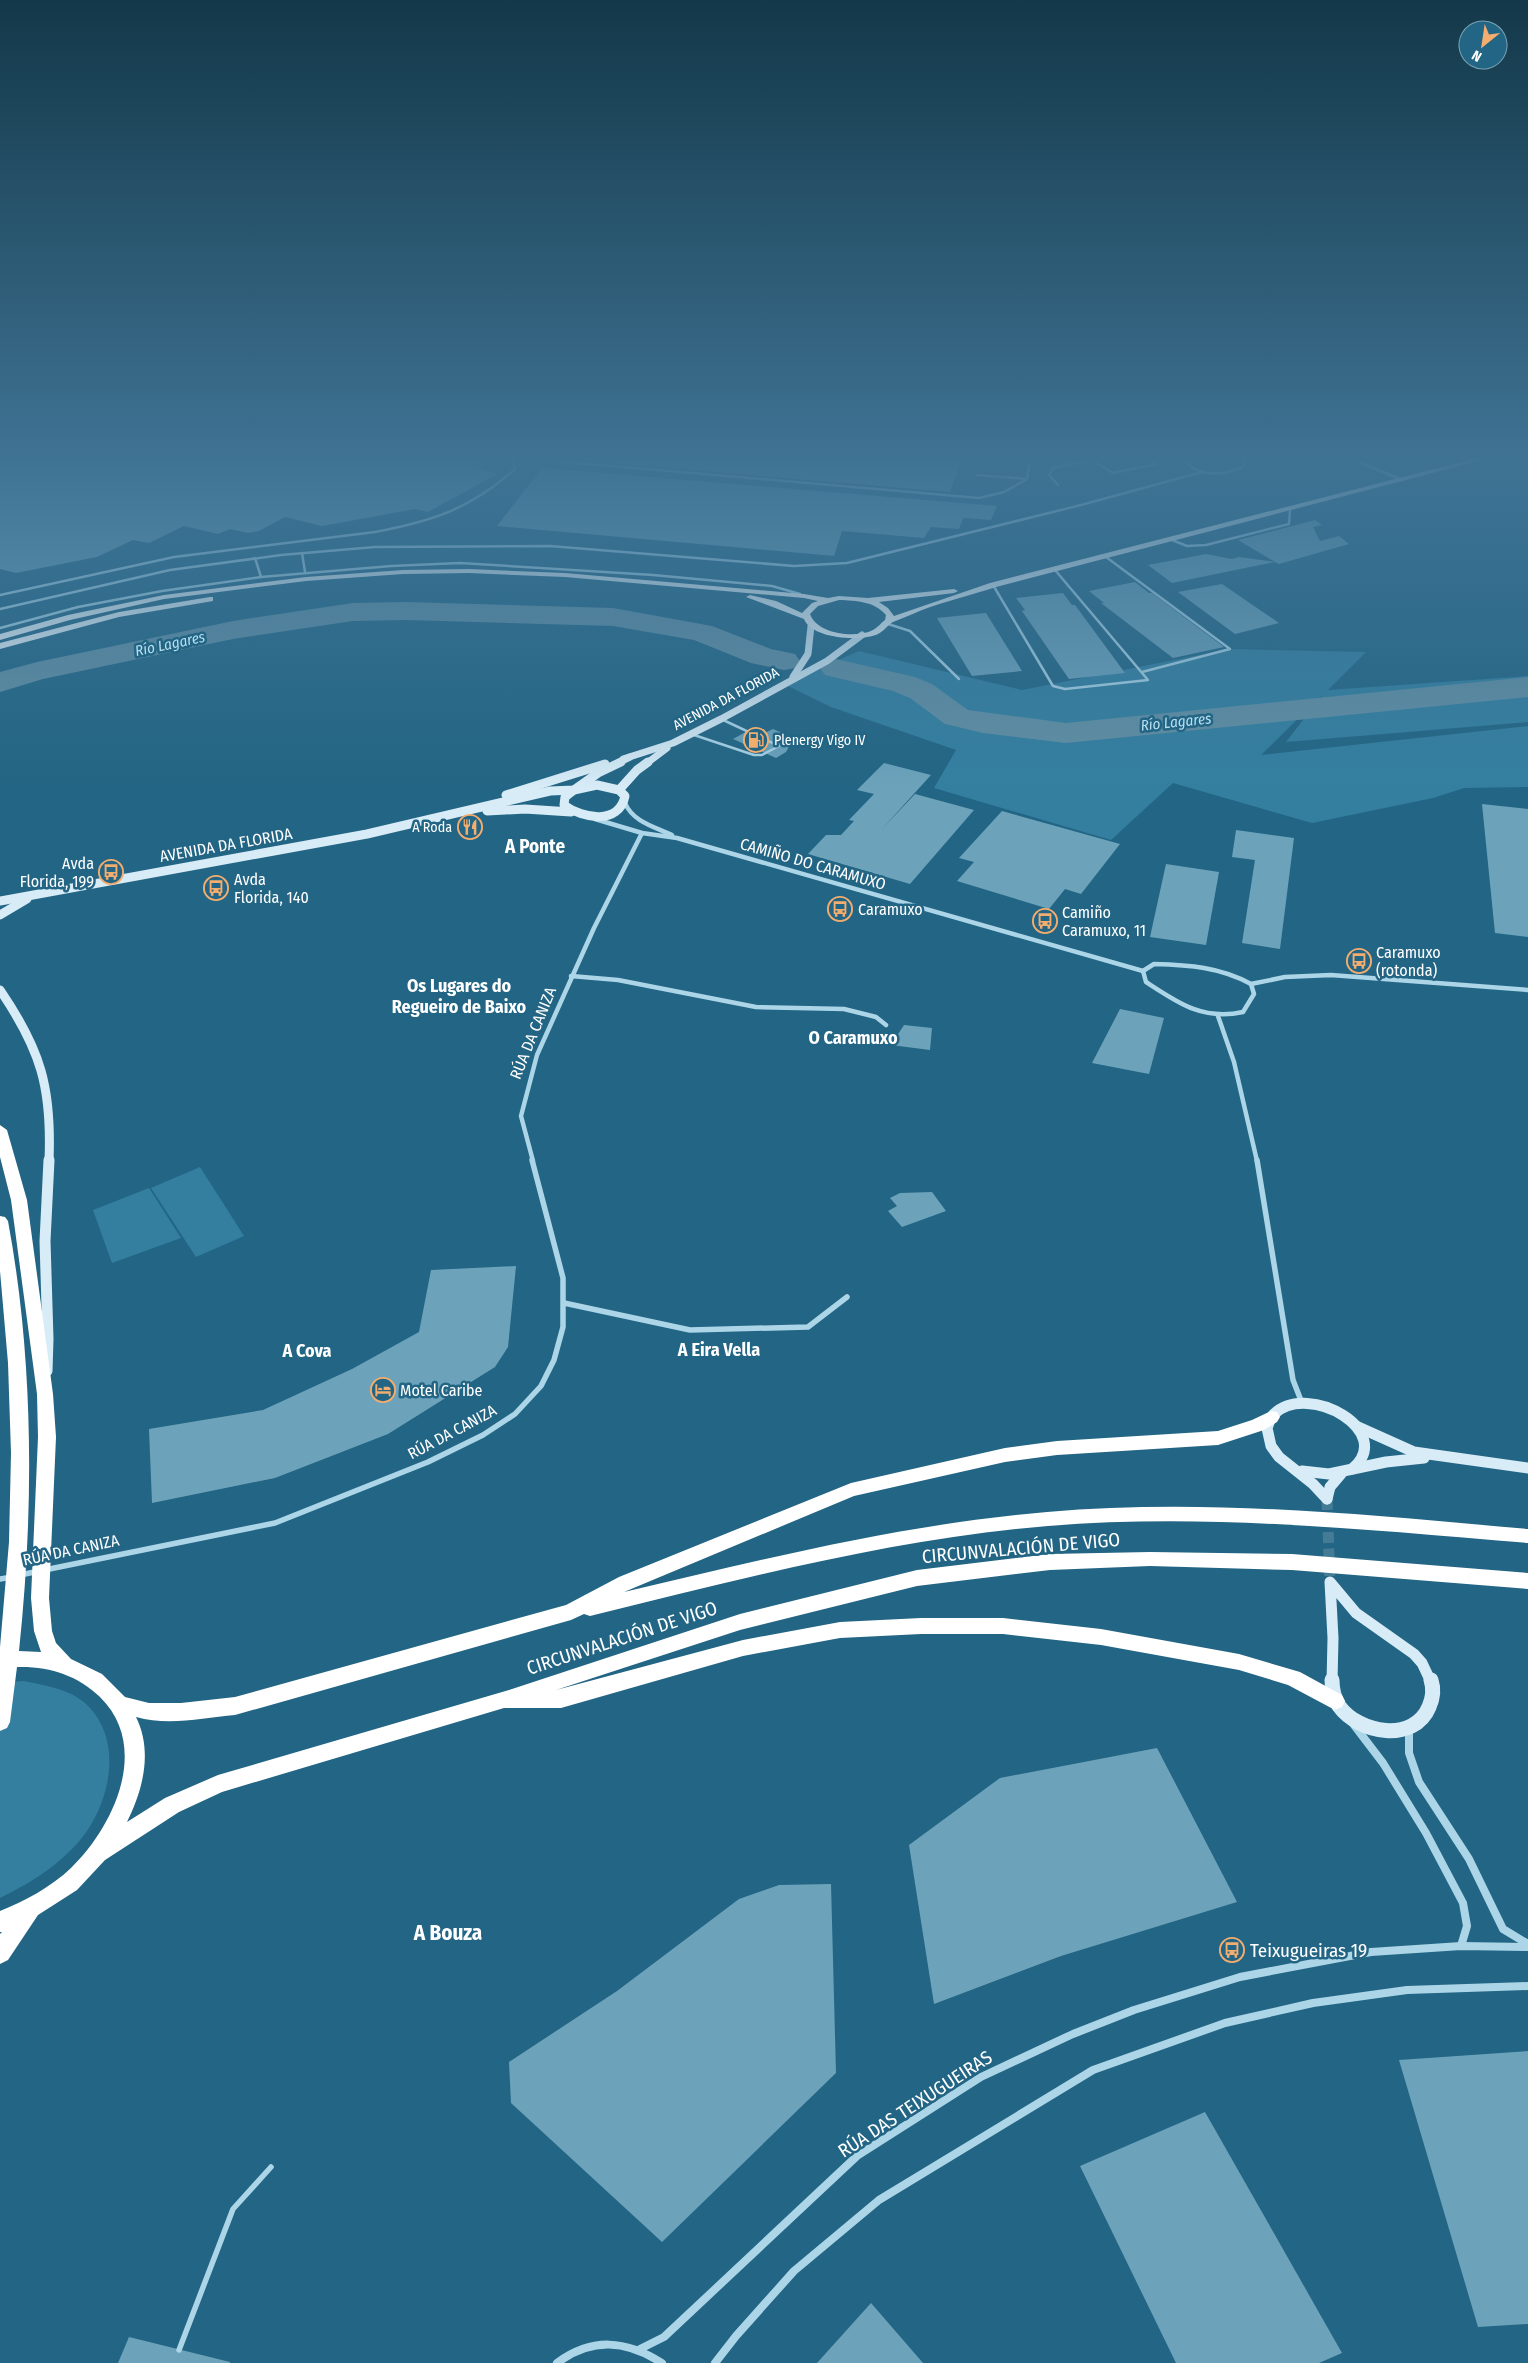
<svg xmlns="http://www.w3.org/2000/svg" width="1528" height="2363" viewBox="0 0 1528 2363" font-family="'Fira Sans Condensed',sans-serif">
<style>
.green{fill:#347fa0}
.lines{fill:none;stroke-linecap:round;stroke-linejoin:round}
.river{fill:#628fa4;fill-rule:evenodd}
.building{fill:#6ca3bb}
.secondary-tunnel{stroke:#447c96;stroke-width:11;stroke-dasharray:11 5.5;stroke-linecap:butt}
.lane-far1{stroke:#acd6e8;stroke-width:2.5}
.lane{stroke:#acd6e8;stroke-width:5.5}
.street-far3{stroke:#acd6e8;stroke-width:3}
.street-far2{stroke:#acd6e8;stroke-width:4.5}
.street-far1{stroke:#acd6e8;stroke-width:5.5}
.street{stroke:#acd6e8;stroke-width:8}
.secondary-far3{stroke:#d7ecf7;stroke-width:7}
.secondary-far2{stroke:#d7ecf7;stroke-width:9}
.secondary-far1{stroke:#d7ecf7;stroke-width:11}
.secondary{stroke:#d7ecf7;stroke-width:15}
.primary{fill:#eff8fe;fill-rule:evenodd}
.highway{fill:#fff;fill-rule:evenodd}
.labels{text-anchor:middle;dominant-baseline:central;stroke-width:5;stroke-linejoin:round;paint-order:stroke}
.far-street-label{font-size:14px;fill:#fff;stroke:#236584}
.far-poi-label{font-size:14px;fill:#fff;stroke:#236584;text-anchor:start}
.far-water-label{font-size:15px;font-style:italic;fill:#b8dff0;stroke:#236584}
.street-label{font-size:16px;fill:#fff;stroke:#236584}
.poi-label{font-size:16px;fill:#fff;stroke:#236584;text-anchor:start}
.neighbourhood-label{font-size:18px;font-weight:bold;fill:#fff;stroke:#236584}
.quarter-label{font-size:19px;font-weight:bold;fill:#fff;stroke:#236584}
.near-street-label{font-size:19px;fill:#fff;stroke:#236584}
.near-poi-label{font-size:19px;fill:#fff;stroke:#236584;text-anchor:start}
.near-neighbourhood-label{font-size:21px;font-weight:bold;fill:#fff;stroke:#236584}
</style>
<rect width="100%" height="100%" fill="#236584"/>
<g class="green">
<polygon points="1230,649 1366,652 1328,690 1528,676 1528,722 1286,742 1323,694 1261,755 1528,726 1528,787 1464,788 1433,798 1312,823 1173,783 1111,840 934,788 956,750 831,707 784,684 859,651 1022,690"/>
<polygon points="200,1167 244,1236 196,1257 151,1188"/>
<polygon points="149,1188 181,1238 112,1263 93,1210"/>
<path d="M24,1681c23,5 49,8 66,27 36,39 17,107 -18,141 -22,22 -44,35 -72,49v-215z"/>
</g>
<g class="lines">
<g class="river">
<polygon points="406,602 613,608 712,626 771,649 795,654 800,661 795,668 784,670 751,663 694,640 613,626 406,620 353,621 233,639 43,679 0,692 0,672 37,662 233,621 353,603"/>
<polygon points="836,659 915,677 932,684 968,710 1066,723 1528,677 1528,697 1066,743 983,733 945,724 910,698 893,691 825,675 820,668 825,661"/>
</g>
</g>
<g class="building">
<polygon points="0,458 483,458 489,460 477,468 497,474 428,512 415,509 322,526 285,517 259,531 248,533 230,529 218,534 184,526 149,543 133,540 97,557 16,573 0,569"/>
<polygon points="583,458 962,458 950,492 587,461"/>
<polygon points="542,468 997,506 991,520 963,518 959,529 931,527 924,538 842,531 834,556 497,526"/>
<polygon points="1315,520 1322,525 1313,527 1320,541 1339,536 1349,544 1279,564 1275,562 1172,583 1148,565 1206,554 1232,559 1239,557 1275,562 1238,540"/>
<polygon points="1135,582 1149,593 1152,593 1224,647 1173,658 1101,603 1104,603 1089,591"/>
<polygon points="1222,584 1279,623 1235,634 1178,592"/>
<polygon points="1063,593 1072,605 1075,605 1125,673 1069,679 1022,611 1025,610 1016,598"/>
<polygon points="986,613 1022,671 972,676 937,618"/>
<polygon points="751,729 763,734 773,729 794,738 786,752 776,758 733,739"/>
<polygon points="884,763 931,775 881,830 915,794 974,810 910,884 808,854 826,835 841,835 854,821 849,820 874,794 857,790"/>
<polygon points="1482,804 1528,809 1528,937 1495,933"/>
<polygon points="1002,811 1120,844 1081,894 1065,889 1049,909 957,881 974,862 959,858"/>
<polygon points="1236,830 1294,838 1280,949 1242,943 1255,860 1232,857"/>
<polygon points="1166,864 1219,872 1206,945 1150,937"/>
<polygon points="1120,1009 1164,1018 1149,1074 1092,1063"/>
<polygon points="904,1025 932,1028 930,1050 891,1045"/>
<polygon points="932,1192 946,1211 902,1227 888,1211 897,1206 890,1198 900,1193"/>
<polygon points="516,1266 508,1347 495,1367 388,1434 275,1478 152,1503 149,1429 263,1410 352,1369 419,1332 431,1270"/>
<polygon points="1157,1748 1237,1902 1061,1956 934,2004 909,1845 1000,1778"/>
<polygon points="831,1884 836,2073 662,2242 511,2103 509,2062 617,1991 739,1899 779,1885"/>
<polygon points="1528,2051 1528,2324 1478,2327 1399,2060"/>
<polygon points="1205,2112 1342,2353 1319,2363 1176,2363 1080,2166"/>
<polygon points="871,2303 923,2363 817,2363"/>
<polygon points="129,2337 230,2362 230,2363 118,2363"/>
</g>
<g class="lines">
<polyline class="secondary-tunnel" points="1327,1499 1330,1582"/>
<g class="lane-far1">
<polyline points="552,458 566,462"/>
<polyline points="569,458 566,462 979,498 1004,492 1027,479 1030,458"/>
<polyline points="1089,458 1113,473 1156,464 1148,459 1141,458"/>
<path d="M1183,458c12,20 43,18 61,8v-5l-3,-3"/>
<polyline points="1065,466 1068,458"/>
<polyline points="977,475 1027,479"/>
<polyline points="1058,485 1049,475 1053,468 1091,460"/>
<polyline points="1172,540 1187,546 1206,545 1289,524 1290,510"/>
<polyline points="302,553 305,572"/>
<polyline points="1106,557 1230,649 1142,672"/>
<polyline points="255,558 261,577"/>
<polyline points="993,585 1053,686 1065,689 1148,680 1055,570"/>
<path d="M0,595l174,-38 201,-25c58,-11 95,-23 140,-63l-3,-11"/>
<polyline points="0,609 170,570 281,555 375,547 550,546 794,566 847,563 1081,505 1202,472"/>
<polyline points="888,624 910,631 959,679"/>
<polyline points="0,628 78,607 162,591 261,577 391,566 460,563 653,575 772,586 800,594"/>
<polyline points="691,734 754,755 762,755 779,746 721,719"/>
</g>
<polyline class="lane" points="179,2350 233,2209 271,2167"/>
<polyline class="street-far3" points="1350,458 1402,480"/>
<g class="street-far2">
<path d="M625,803c8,19 30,24 47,32"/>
<polyline points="595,819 642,833 677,838 1143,971"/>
<path d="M1154,964c35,1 66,3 97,20l3,10 -11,18c-40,9 -65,-9 -97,-30l-3,-11z"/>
<polyline points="571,976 618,980 756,1007 844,1009 876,1017 886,1025"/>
<polyline points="1251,984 1285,977 1331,975 1528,990"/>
<polyline points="1218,1016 1234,1062 1257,1161"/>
<polyline points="533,1161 521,1116 537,1055 594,928 642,833"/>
</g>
<g class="street-far1">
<polyline points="1257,1160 1293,1380 1302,1403"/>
<polyline points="564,1303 690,1330 808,1327 847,1297"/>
<polyline points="20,1575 275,1523 428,1462 483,1435 515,1414 541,1386 554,1360 563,1327 563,1278 532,1160"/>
<polyline points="0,1579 12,1577"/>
</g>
<g class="street">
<polyline points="1354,1725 1383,1763 1426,1833 1463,1903 1467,1926 1461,1946"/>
<polyline points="1409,1729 1409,1753 1419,1782 1469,1859 1503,1929 1528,1944"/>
<polyline points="640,2349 664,2337 857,2156 981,2077 1073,2034 1134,2010 1240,1977 1371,1952 1461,1946 1528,1947"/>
<path d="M557,2363c35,-26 69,-23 105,0"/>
<polyline points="715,2363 736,2336 794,2271 879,2200 1093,2070 1225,2023 1313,2003 1407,1990 1528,1986"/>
</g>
<g class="secondary-far3">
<polyline points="793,677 808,654 811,626"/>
<polyline points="623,759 673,743 721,719 827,661 862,635"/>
<polyline points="618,763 630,757"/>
<polyline points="647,763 667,748"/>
</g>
<g class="secondary-far2">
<path d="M597,785l22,5 6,6c-6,29 -42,23 -61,9l1,-8 9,-7z"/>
<polyline points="619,790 637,770 648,762"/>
<polyline points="506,795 605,764"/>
<polyline points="487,811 525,809 571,812"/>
<polyline points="0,901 367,834 550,791 574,790 598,773 621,762"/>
<polyline points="0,915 27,899"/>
<path d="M0,990c41,60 52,98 49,171"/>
</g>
<g class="secondary-far1">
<polyline points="47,1371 48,1339 45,1241 49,1160"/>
<polyline points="1356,1426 1414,1452 1528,1468"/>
<polyline points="1302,1471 1329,1474 1386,1462 1424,1458"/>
<path d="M1327,1499l-14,-15 -34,-27 -8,-11 -4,-18c2,-4 3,-11 7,-14 35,-33 123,18 78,55"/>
<polyline points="1327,1499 1330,1487 1341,1474"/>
<polyline points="1332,1682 1333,1638 1330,1582 1356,1613 1414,1654 1422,1663 1431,1682"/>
</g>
<path class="secondary" d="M1332,1680c0,9 2,18 7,26 20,28 75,37 90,1 4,-9 5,-18 2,-27"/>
<g class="primary">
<path d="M1477,458h13l-494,129c-25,8 -50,14 -74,23 -9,4 -19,8 -29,12 -5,3 -9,9 -15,12 -17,8 -66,5 -74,-15l-58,-22 4,-2 26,6 26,12 10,-10 6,-2 -14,-3 -239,-21 -96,-4 -66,1 -97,7 -142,18 -94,21 -70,20v-6l68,-19 96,-20 142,-18 97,-7 66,-1 96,4 239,21 24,4 11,-2 29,2 86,-9 4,2 -4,2 -75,9 9,6 6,8 96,-33zM839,600c18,1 35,1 47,15l-1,5c-4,3 -8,8 -12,10 -18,9 -56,4 -63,-16l8,-8z"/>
<polygon points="210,597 213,597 213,601 119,617 0,649 0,643 119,612"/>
</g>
<path class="highway" d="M0,1125l7,5 20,70 26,194 3,43 -7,161 3,33 4,12 15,16 31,15 23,23 24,6h32l54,-6 331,-92 53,-28 232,-94 154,-35 52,-7 161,-10 34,-11 19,-9 6,1 3,5 -3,5 -13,8 -46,15 -161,10 -52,7 -151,34 -230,96c140,-33 280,-68 423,-80 160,-14 322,3 481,17v14c-159,-13 -320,-30 -480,-17 -156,13 -307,53 -458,90l-6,-2 -13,6 -336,95c-32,3 -67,11 -99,2 17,34 7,73 -9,105l38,-24 53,-23 291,-85 231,-76 177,-44 133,-16 100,-2 142,2 236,19v16l-236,-19 -142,-4 -100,4 -133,16 -177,44 -184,60 187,-50 97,-18 81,-4h82l98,11 138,25 61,18 42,23 3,6 -3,6 -7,3 -47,-25 -49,-15 -138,-25 -98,-11h-82l-81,4 -97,18 -182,52h-57l-282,84 -43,20 -74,48 -28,30 -39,25 -30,45 -8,4v-30l2,-2h-2v-21c25,-10 51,-24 71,-43 43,-42 80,-121 29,-171 -23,-22 -51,-31 -83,-30l-7,55 -3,6 -7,3v-84l9,-105 2,-89 -3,-90 -8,-92v-55l5,1 3,4c26,140 26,288 11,430l22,1 -7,-21 -3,-33 7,-161 -1,-43 -26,-194 -11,-43z"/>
</g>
<linearGradient id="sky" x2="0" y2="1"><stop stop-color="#133849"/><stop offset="0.58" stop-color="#3f7394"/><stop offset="1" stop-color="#3f7394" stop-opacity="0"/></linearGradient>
<rect width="1528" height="789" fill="url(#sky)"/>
<defs>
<symbol id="fuel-ring" viewBox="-11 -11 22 22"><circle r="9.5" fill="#236584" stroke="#f3ad6f" stroke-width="1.5"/><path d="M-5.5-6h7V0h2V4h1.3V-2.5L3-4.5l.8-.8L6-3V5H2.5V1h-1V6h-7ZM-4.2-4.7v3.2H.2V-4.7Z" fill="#f3ad6f"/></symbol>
<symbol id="restaurant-ring" viewBox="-11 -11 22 22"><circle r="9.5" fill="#236584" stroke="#f3ad6f" stroke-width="1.5"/><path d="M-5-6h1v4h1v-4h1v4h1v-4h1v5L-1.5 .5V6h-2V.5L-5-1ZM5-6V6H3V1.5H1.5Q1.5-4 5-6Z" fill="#f3ad6f"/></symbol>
<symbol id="bus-ring" viewBox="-11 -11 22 22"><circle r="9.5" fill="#236584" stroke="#f3ad6f" stroke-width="1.5"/><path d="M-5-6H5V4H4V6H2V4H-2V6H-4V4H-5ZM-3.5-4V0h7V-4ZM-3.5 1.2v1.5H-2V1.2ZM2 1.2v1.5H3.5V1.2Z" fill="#f3ad6f"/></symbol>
<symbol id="hotel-ring" viewBox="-11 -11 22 22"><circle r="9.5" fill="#236584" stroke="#f3ad6f" stroke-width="1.5"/><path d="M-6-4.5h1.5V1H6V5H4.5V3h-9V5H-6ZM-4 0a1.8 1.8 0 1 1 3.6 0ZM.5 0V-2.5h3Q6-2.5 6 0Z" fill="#f3ad6f"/></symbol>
</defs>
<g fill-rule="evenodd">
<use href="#fuel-ring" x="742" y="726" width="28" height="28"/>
<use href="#restaurant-ring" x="456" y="813" width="28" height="28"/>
<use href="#bus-ring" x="97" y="858" width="28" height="28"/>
<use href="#bus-ring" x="202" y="874" width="28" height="28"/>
<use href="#bus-ring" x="826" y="895" width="28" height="28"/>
<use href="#bus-ring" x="1031" y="907" width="28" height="28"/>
<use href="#bus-ring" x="1345" y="947" width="28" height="28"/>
<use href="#hotel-ring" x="369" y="1376" width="28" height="28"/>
<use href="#bus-ring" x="1218" y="1936" width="28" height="28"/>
</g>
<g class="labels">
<g class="far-street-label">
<text transform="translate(726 699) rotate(-28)">AVENIDA DA FLORIDA</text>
</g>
<g class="far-poi-label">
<text x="774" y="740">Plenergy Vigo IV</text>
<text x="452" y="827" text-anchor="end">A Roda</text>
</g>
<g class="far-water-label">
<text transform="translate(170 644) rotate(-12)">Río Lagares</text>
<text transform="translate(1176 722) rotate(-6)">Río Lagares</text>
</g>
<g class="street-label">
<text transform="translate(226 845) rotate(-10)">AVENIDA DA FLORIDA</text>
<text transform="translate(813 864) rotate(16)">CAMIÑO DO CARAMUXO</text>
<text transform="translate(533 1033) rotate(-68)">RÚA DA CANIZA</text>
<text transform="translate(452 1432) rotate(-28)">RÚA DA CANIZA</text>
<text transform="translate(71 1550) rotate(-12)">RÚA DA CANIZA</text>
</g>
<g class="poi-label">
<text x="94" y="863" text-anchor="end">Avda<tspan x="94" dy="18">Florida, 199</tspan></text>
<text x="234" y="879">Avda<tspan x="234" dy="18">Florida, 140</tspan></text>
<text x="858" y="909">Caramuxo</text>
<text x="1062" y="912">Camiño<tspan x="1062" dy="18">Caramuxo, 11</tspan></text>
<text x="1376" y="952">Caramuxo<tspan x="1376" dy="18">(rotonda)</tspan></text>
<text x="400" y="1390">Motel Caribe</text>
</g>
<g class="neighbourhood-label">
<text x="459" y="986">Os Lugares do<tspan x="459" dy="21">Regueiro de Baixo</tspan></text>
<text x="853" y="1038">O Caramuxo</text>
<text x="719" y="1350">A Eira Vella</text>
<text x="307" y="1351">A Cova</text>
</g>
<g class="quarter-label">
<text x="535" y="846">A Ponte</text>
</g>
<g class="near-street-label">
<text transform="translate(1021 1548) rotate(-5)">CIRCUNVALACIÓN DE VIGO</text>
<text transform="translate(622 1638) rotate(-18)">CIRCUNVALACIÓN DE VIGO</text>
<text transform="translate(915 2104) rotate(-33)">RÚA DAS TEIXUGUEIRAS</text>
</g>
<g class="near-poi-label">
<text x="1250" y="1950">Teixugueiras 19</text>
</g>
<g class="near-neighbourhood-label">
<text x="448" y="1933">A Bouza</text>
</g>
</g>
<g transform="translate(1483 45) rotate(210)"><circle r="24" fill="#236584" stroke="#7ba3b5"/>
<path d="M0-4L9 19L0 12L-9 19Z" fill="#f3ad6f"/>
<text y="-8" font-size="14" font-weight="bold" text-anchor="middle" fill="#ffffff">N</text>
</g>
</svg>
